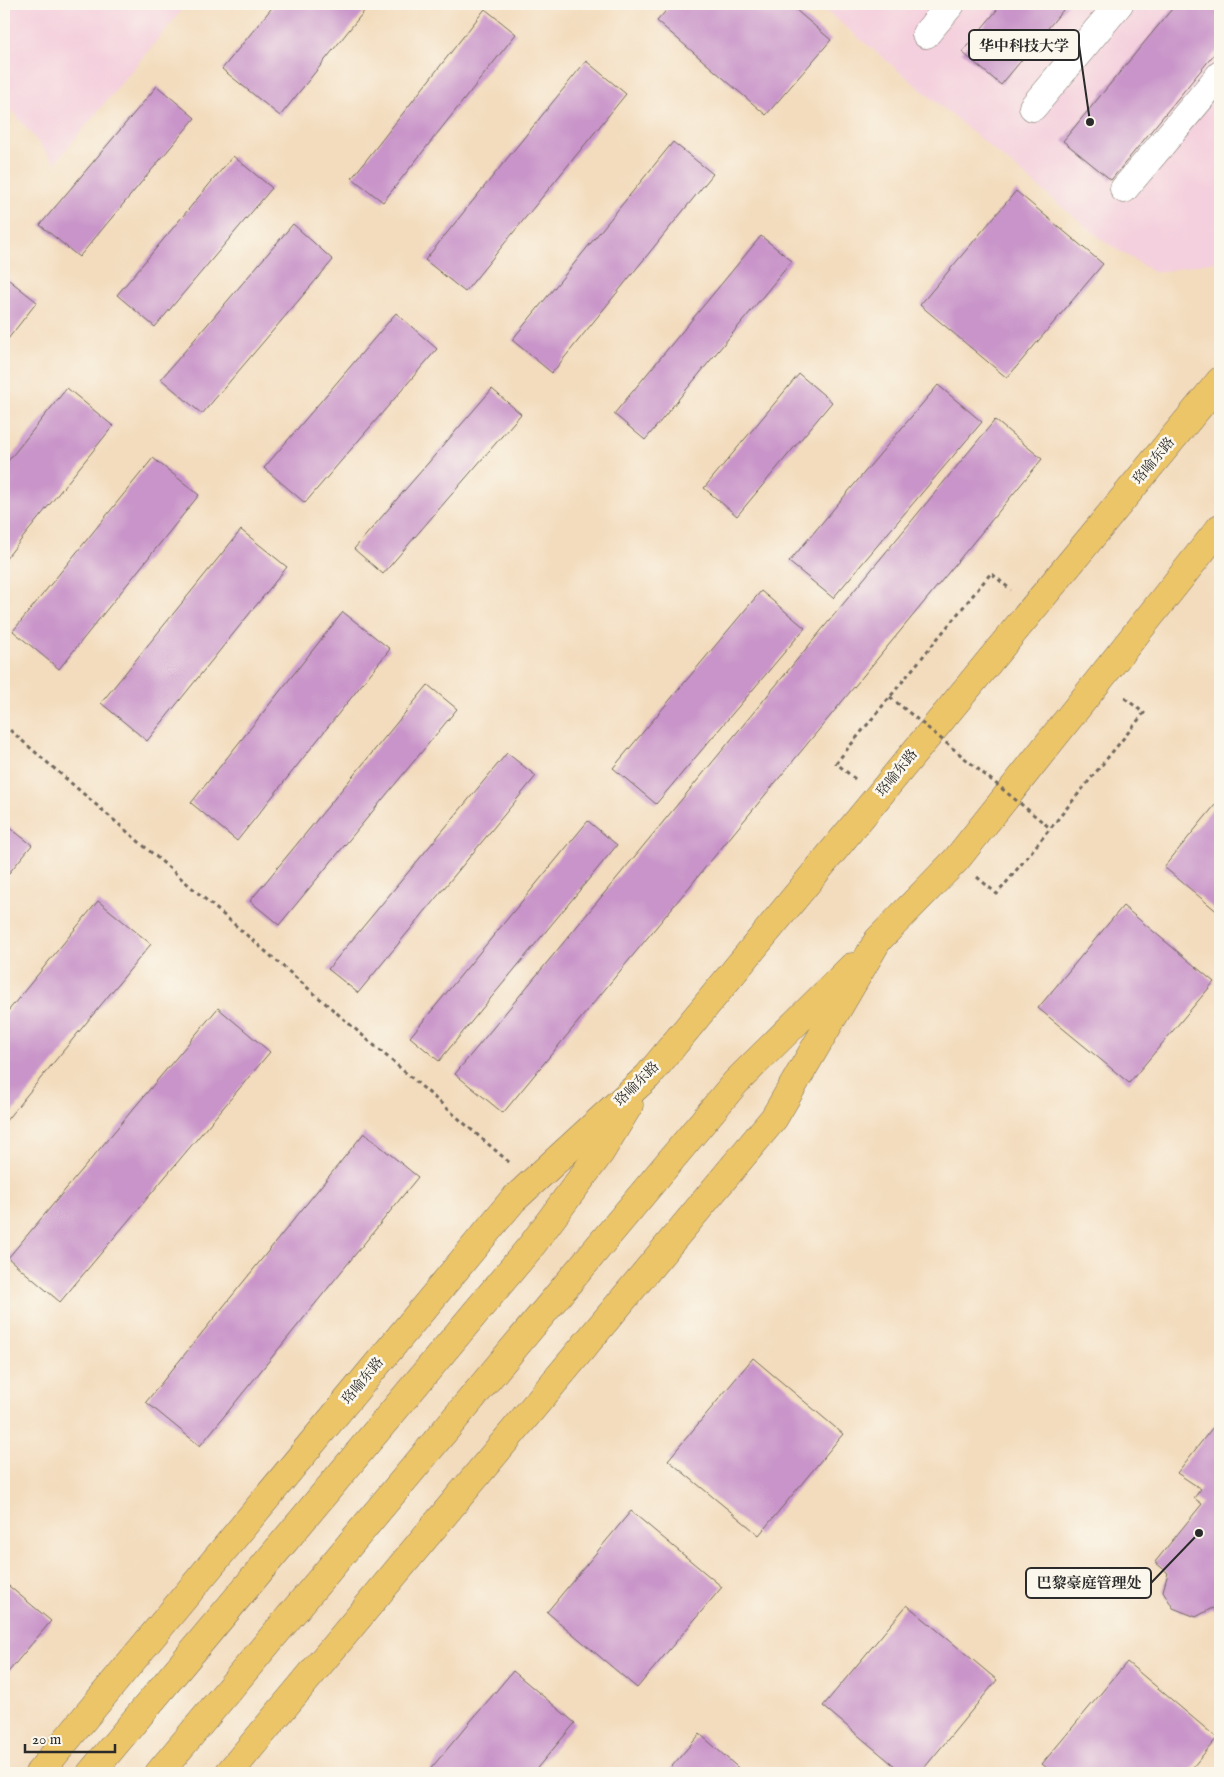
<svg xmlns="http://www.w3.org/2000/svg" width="1224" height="1777" viewBox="0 0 1224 1777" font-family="'IM FELL English','Noto Serif SC',serif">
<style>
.built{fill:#f4cfdd}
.building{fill:#c994c9}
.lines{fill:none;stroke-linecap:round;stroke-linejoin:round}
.minor-casing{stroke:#71695e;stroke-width:29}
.highway-casing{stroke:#71695e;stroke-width:29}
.path{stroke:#71695e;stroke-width:3;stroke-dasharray:4 4;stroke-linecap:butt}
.minor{stroke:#fff;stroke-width:28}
.highway{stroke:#edc569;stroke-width:28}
.path-bridge{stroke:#71695e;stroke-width:3;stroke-dasharray:4 4;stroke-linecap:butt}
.labels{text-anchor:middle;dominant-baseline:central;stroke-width:5;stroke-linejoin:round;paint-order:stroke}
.street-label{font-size:14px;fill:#2b2b2b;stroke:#fbf7ec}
.leader{fill:none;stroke:#2b2b2b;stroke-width:2}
.callout-dot{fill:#2b2b2b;stroke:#fbf7ec;stroke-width:2}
.callout{fill:#fbf7ec;stroke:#2b2b2b;stroke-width:2}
.callout-label{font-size:15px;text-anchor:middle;font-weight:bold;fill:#2b2b2b}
</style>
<rect width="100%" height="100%" fill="#fbf7ec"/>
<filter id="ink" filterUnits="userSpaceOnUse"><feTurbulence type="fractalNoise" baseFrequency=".02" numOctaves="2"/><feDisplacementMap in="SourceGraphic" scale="10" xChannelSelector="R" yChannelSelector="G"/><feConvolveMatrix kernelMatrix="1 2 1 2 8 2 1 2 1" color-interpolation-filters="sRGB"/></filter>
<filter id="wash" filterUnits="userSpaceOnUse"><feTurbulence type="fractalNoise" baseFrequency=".0096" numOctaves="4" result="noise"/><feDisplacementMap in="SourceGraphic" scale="20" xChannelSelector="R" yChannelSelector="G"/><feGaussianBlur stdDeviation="1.12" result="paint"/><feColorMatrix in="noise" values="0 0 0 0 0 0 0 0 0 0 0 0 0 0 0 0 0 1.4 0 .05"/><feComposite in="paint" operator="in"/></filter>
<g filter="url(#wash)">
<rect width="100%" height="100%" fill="#f3dcbd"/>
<g class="built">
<polygon points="4,4 187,4 55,163 4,101"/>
<polygon points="818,4 1220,4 1220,260 1155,273 1102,240"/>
</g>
<g id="blocks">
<g class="building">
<polygon points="275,4 370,4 280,116 222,69"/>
<polygon points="672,4 789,4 831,40 766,115 657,21"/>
<polygon points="1002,4 1068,4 1001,85 962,52"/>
<polygon points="1176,4 1220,4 1220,47 1111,180 1063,141"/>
<polygon points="485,9 516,34 383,202 352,178"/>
<polygon points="586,61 626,94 465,292 425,260"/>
<polygon points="157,86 195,118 79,257 40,225"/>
<polygon points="673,142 713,174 552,373 512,340"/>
<polygon points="233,156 272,188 155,327 117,295"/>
<polygon points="1016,191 1103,264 1007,378 920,305"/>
<polygon points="293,224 333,260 202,414 161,379"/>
<polygon points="761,236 792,261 645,440 614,414"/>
<polygon points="4,276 37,302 4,344"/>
<polygon points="396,313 437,349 305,503 264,468"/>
<polygon points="799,374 832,402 737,516 704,488"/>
<polygon points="938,385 982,422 833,598 789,562"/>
<polygon points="67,388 113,426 4,561 4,466"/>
<polygon points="492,389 521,414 383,574 354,549"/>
<polygon points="995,420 1042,459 503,1113 455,1074"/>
<polygon points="153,458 199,495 59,669 13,631"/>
<polygon points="241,530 287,567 147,741 101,703"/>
<polygon points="761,591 805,628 656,804 613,768"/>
<polygon points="343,612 390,649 237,841 191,803"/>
<polygon points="428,685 457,709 279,925 250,901"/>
<polygon points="507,753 536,776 358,993 328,969"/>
<polygon points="1220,799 1220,914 1164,867"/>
<polygon points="588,821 617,845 439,1061 410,1037"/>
<polygon points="4,823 32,845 4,879"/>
<polygon points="98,901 151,944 4,1123 4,1016"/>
<polygon points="1123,906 1214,982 1129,1083 1038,1008"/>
<polygon points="218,1008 270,1052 60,1302 8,1258"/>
<polygon points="364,1133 418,1177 200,1446 146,1402"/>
<polygon points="753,1358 843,1434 759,1535 668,1460"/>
<polygon points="1213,1427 1220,1432 1220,1614 1212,1608 1196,1617 1173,1608 1163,1591 1168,1573 1155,1562 1202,1504 1194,1498 1201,1489 1177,1473"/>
<polygon points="631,1511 722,1587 637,1688 547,1612"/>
<polygon points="4,1582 51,1621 4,1677"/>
<polygon points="907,1605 997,1680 920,1773 903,1773 823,1706"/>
<polygon points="1127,1662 1217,1738 1188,1773 1053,1773 1042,1764"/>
<polygon points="513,1671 575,1723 533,1773 427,1773"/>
<polygon points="700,1734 744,1773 666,1773"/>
</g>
</g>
</g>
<g filter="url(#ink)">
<use href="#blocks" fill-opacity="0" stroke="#71695e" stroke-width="1"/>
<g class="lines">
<defs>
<g id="minor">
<polyline points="926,34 951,4"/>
<polyline points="1033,107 1119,4"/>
<polyline points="1124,189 1220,75"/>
</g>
<g id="highway">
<polyline points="39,1773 513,1200 648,1076 1220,381"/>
<polyline points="91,1773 532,1245 600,1153 629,1105"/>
<polyline points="159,1773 736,1082 852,967"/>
<polyline points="229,1773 774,1118 878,940 956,860 1220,528"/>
</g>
</defs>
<use href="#minor" class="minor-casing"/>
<use href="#highway" class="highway-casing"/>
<g class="path">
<polyline points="4,725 510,1163"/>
<polyline points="855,779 836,763 991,573 1011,590"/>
<polyline points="977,877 997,894 1144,713 1122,696"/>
</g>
<use href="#minor" class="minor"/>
<use href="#highway" class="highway"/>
<polyline class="path-bridge" points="890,697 1050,828"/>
</g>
</g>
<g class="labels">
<g class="street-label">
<text transform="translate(1154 461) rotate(-50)">珞喻东路</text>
<text transform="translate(897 773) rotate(-51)">珞喻东路</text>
<text transform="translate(637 1084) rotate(-45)">珞喻东路</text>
<text transform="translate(363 1381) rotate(-50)">珞喻东路</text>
</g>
</g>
<path class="leader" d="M1090 122L1079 45M1199 1533L1151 1583"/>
<g class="callout-dot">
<circle cx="1090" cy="122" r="5"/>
<circle cx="1199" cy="1533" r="5"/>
</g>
<g class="callout">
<rect x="969" y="30" width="110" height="30" rx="5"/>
<rect x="1026" y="1568" width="125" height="30" rx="5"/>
</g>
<g class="callout-label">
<text x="1024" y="51">华中科技大学</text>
<text x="1089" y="1588">巴黎豪庭管理处</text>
</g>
<rect width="1224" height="1777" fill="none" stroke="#fbf7ec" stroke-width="20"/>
<path d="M25 1744v8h90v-8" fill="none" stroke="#2b2b2b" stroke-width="2.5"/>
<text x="32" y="1744" font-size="15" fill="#2b2b2b" stroke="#fbf7ec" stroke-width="4" paint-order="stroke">20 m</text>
</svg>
